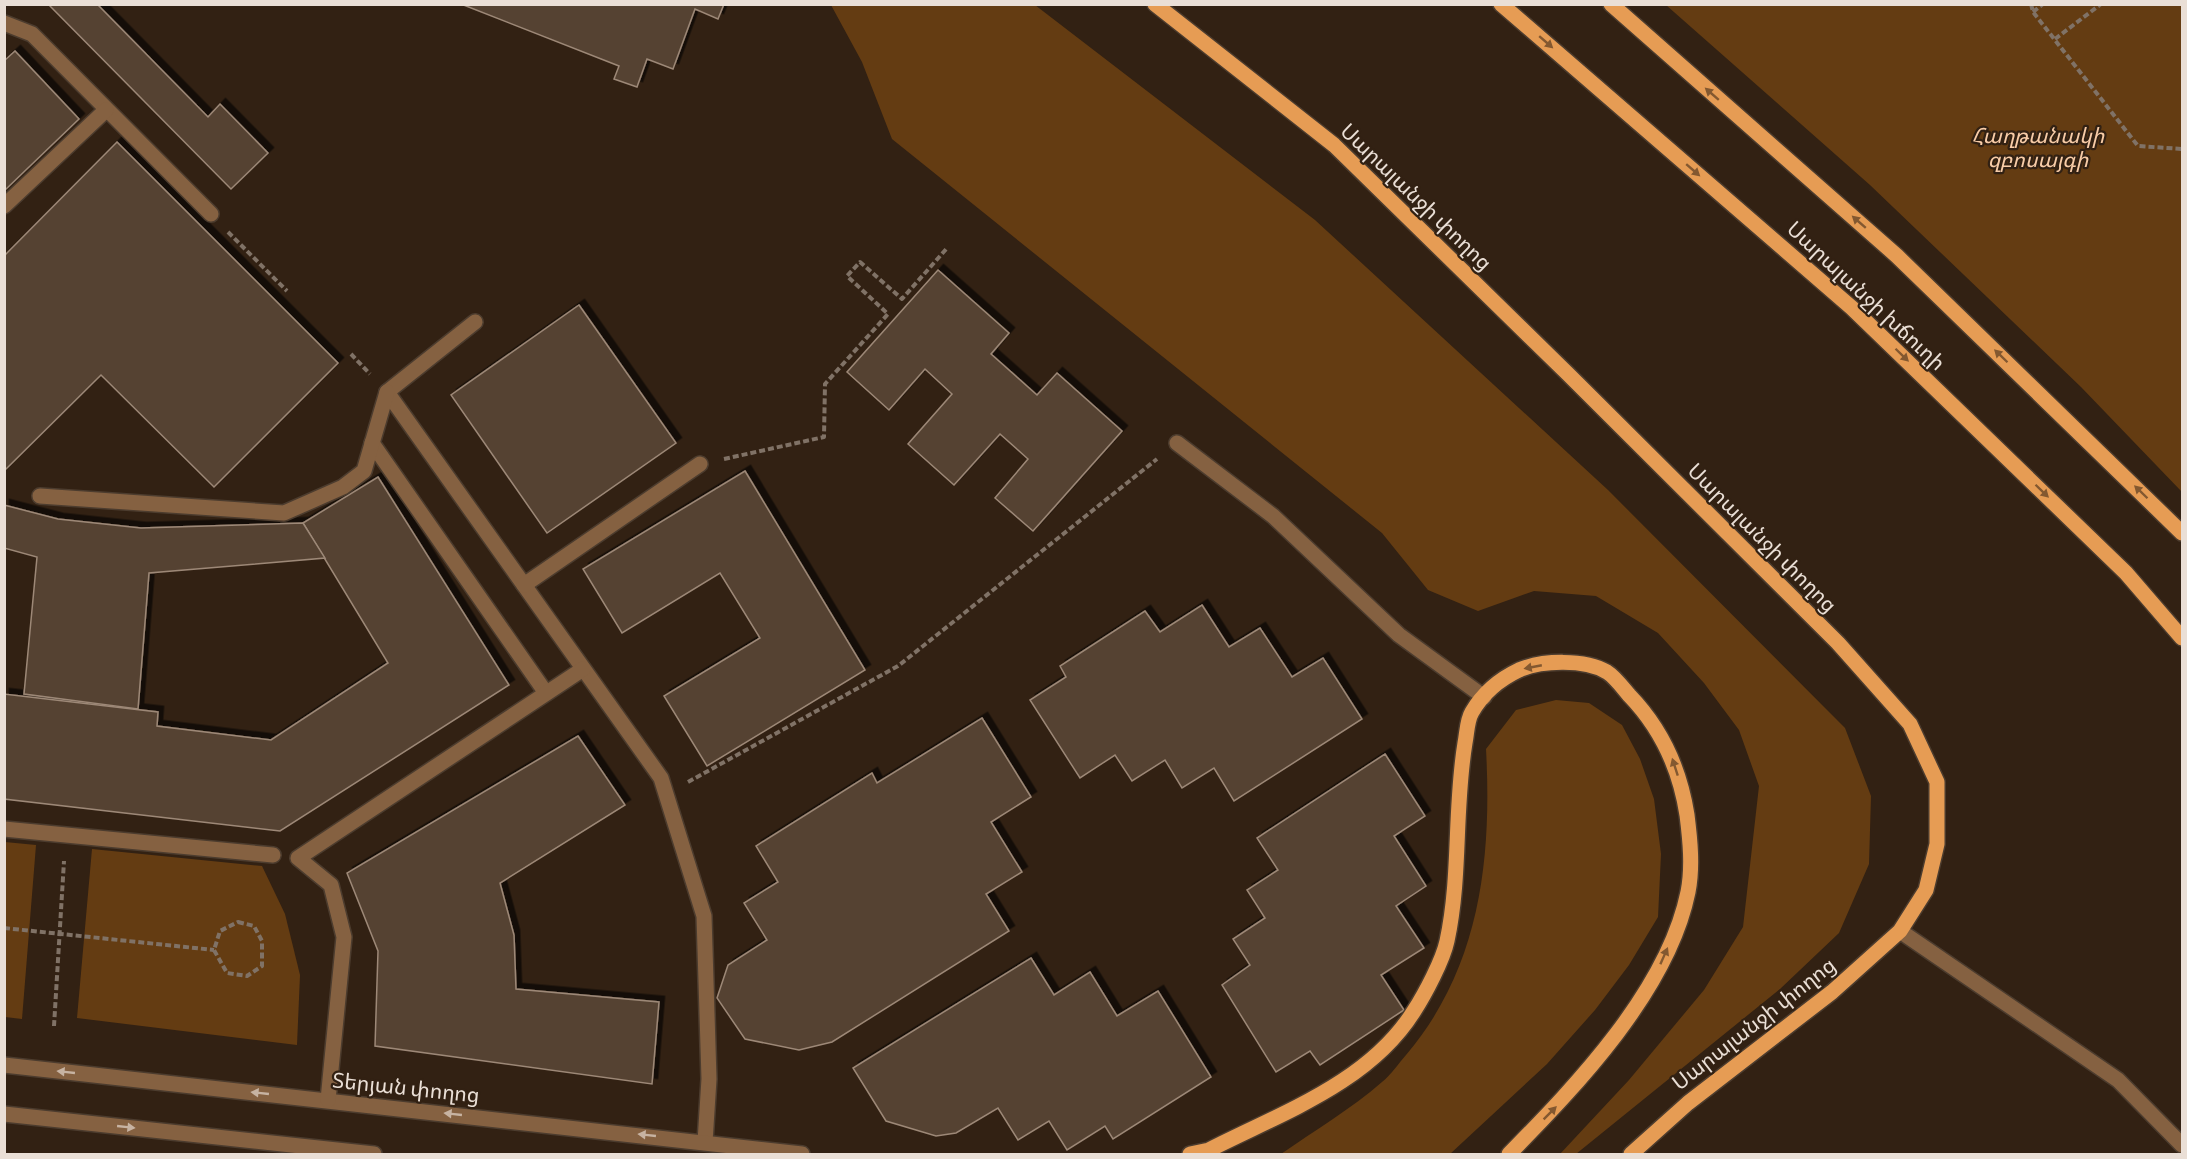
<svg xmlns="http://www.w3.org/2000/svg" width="2187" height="1159" viewBox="0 0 2187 1159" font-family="'Crimson Pro','Noto Sans Armenian',serif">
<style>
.green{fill:#643c12}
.building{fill:#554333;stroke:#9d8877;stroke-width:1.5;filter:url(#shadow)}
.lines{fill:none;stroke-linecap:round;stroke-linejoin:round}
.minor-casing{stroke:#4c3c2e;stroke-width:18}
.major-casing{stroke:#4c3c2e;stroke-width:18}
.path{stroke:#807266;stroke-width:4;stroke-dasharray:6 3;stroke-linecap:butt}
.minor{stroke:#856141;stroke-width:15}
.major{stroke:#e69c54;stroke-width:15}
.oneway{fill:#835830}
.oneway2{fill:#c7b3a2}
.labels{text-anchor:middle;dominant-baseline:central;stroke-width:4.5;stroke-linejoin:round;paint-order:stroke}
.park-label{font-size:21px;font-style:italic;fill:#f8cca7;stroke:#322113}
.street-label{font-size:21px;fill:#eadfd6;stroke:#322113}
</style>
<defs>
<filter id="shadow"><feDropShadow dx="5.5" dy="-5.5" stdDeviation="0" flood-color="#0009"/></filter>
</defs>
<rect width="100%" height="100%" fill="#322113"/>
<g class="green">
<polygon points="831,5 1035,5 1315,220 1608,490 1845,728 1871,796 1869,864 1839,933 1780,989 1576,1154 1560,1154 1629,1080 1704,990 1743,927 1759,786 1739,730 1704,683 1658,633 1596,596 1534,591 1478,611 1428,590 1382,533 892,139 862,62"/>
<polygon points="1666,5 2182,5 2182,492 2081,387 1870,185"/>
<path d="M1556,700l33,3 33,22 18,34 14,40 7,55 -3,63 -29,48 -34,45 -48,54 -97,90h-169c33,-23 70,-45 101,-72 9,-7 16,-18 24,-27 74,-87 86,-195 80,-306l30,-39z"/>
<polygon points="5,842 36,845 22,1019 5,1017"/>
<polygon points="92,849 262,866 285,914 300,975 297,1045 77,1018"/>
</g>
<g class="building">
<polygon points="48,4 97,4 208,117 220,104 268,153 231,189"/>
<polygon points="461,4 724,4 718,19 695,9 673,69 647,59 637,87 614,79 619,66"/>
<polygon points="15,51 79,119 4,191 4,61"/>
<polygon points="117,142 338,363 214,487 101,375 4,471 4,256"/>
<polygon points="938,270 1009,333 991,354 1037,395 1057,373 1122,431 1033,531 995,498 1028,459 1000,434 954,485 908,444 952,394 925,369 889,410 847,372"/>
<polygon points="579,305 676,443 547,533 451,395"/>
<polygon points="745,471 865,670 707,766 664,696 760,638 720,573 622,633 583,569"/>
<polygon points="378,477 509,685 280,831 4,799 4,694 158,712 157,726 271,740 388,663 303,523"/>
<polygon points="4,505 58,519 141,528 303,523 325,558 149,573 138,709 24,694 37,557 4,548"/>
<polygon points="1202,605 1229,647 1260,628 1292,677 1323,658 1362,719 1234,801 1214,768 1182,788 1165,760 1132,781 1115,755 1080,778 1030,700 1066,677 1060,666 1145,611 1160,632"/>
<polygon points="982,718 1031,797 991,822 1022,872 986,894 1009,931 832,1042 799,1050 745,1039 717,998 728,965 767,940 744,903 778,882 756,846 872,773 877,783"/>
<polygon points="578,736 625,805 500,883 514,935 516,989 659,1002 652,1084 375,1046 378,951 347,873"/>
<polygon points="1385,754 1425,816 1394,836 1426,886 1396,906 1424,948 1381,975 1404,1010 1320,1065 1310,1051 1276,1072 1222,985 1250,965 1233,939 1265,918 1247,890 1278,870 1257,838"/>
<polygon points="1031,958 1054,995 1090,972 1117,1016 1158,991 1211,1077 1113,1139 1105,1126 1067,1150 1049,1121 1018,1140 998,1108 956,1133 936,1136 886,1121 853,1068"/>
</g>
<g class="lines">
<defs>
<g id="minor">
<polyline points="4,23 32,34 211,214"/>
<polyline points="4,206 106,110"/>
<polyline points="475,322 387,392 661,778 704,916 709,1079 705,1142"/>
<polyline points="372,443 546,693"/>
<polyline points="1177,443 1273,516 1399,635 1484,697"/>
<polyline points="40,496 284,513 343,487 364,471 387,392"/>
<polyline points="524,585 700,464"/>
<polyline points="4,829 273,855"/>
<polyline points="1900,931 2118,1080 2182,1145"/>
<polyline points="4,1065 802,1154"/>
<polyline points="328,1100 344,937 331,885 298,858 583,669"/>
<polyline points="4,1114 374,1154"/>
</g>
<g id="major">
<polyline points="1155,4 1334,145 1568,374 1838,643 1910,724 1937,782 1937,844 1926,890 1900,931 1832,992 1688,1103 1631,1154"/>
<polyline points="1501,4 1852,308 2126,573 2182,638"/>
<polyline points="1611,4 1897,256 2182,533"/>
<path d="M1190,1154l19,-4c72,-37 160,-67 205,-139 11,-17 29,-51 33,-70 14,-65 7,-132 18,-198 2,-10 2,-23 7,-31 11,-19 28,-33 47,-42 23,-10 66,-11 88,2 8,5 16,16 22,23 32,33 51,75 58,120 3,24 6,52 1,77 -20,98 -111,193 -179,262"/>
</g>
</defs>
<use href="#minor" class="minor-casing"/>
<use href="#major" class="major-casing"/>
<g class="path">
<polyline points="2031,4 2033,12 2138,146 2182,149"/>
<polyline points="2033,12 2043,4"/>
<polyline points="2055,39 2101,4"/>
<polyline points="228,232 287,291"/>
<polyline points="351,354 370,374"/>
<polyline points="724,459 824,437 825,384 888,314 847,276 860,262 902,299 948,247"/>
<polyline points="688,782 898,666 1157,459"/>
<polygon points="238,922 254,926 262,941 262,966 247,976 227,973 214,950 220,931"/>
<polyline points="4,928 214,950"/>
<polyline points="54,1026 64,861"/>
</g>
<use href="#minor" class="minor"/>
<use href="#major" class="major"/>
</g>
<defs><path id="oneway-solid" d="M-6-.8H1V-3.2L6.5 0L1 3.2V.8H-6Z" transform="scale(1.5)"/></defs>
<g class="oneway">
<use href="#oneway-solid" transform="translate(1546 42) rotate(41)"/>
<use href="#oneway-solid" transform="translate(1712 94) rotate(-139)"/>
<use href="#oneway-solid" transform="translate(1693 170) rotate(41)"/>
<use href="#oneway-solid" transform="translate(1859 222) rotate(-139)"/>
<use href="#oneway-solid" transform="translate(1902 355) rotate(44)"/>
<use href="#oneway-solid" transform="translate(2001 356) rotate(-136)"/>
<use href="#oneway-solid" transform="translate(2042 491) rotate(44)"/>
<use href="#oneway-solid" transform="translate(2141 492) rotate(-136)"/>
<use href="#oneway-solid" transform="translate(1533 667) rotate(169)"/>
<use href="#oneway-solid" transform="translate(1675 767) rotate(-108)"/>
<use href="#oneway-solid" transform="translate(1664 956) rotate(-66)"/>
<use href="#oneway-solid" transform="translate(1550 1113) rotate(-45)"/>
</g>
<g class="oneway2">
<use href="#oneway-solid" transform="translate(66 1072) rotate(-174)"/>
<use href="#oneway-solid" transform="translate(260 1093) rotate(-174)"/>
<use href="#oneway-solid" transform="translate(453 1114) rotate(-174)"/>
<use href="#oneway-solid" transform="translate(126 1127) rotate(6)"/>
<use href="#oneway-solid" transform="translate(647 1135) rotate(-174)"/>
</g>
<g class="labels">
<g class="park-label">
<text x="2038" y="136">Հաղթանակի<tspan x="2038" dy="24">զբոսայգի</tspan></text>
</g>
<g class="street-label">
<text transform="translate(1416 197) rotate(44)">Սարալանջի փողոց</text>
<text transform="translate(1866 296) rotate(43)">Սարալանջի խճուղի</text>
<text transform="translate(1762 538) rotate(45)">Սարալանջի փողոց</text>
<text transform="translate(1754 1024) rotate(-38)">Սարալանջի փողոց</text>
<text transform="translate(406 1088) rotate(6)">Տերյան փողոց</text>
</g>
</g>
<rect width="2187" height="1159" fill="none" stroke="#eadfd6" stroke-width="12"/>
</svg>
